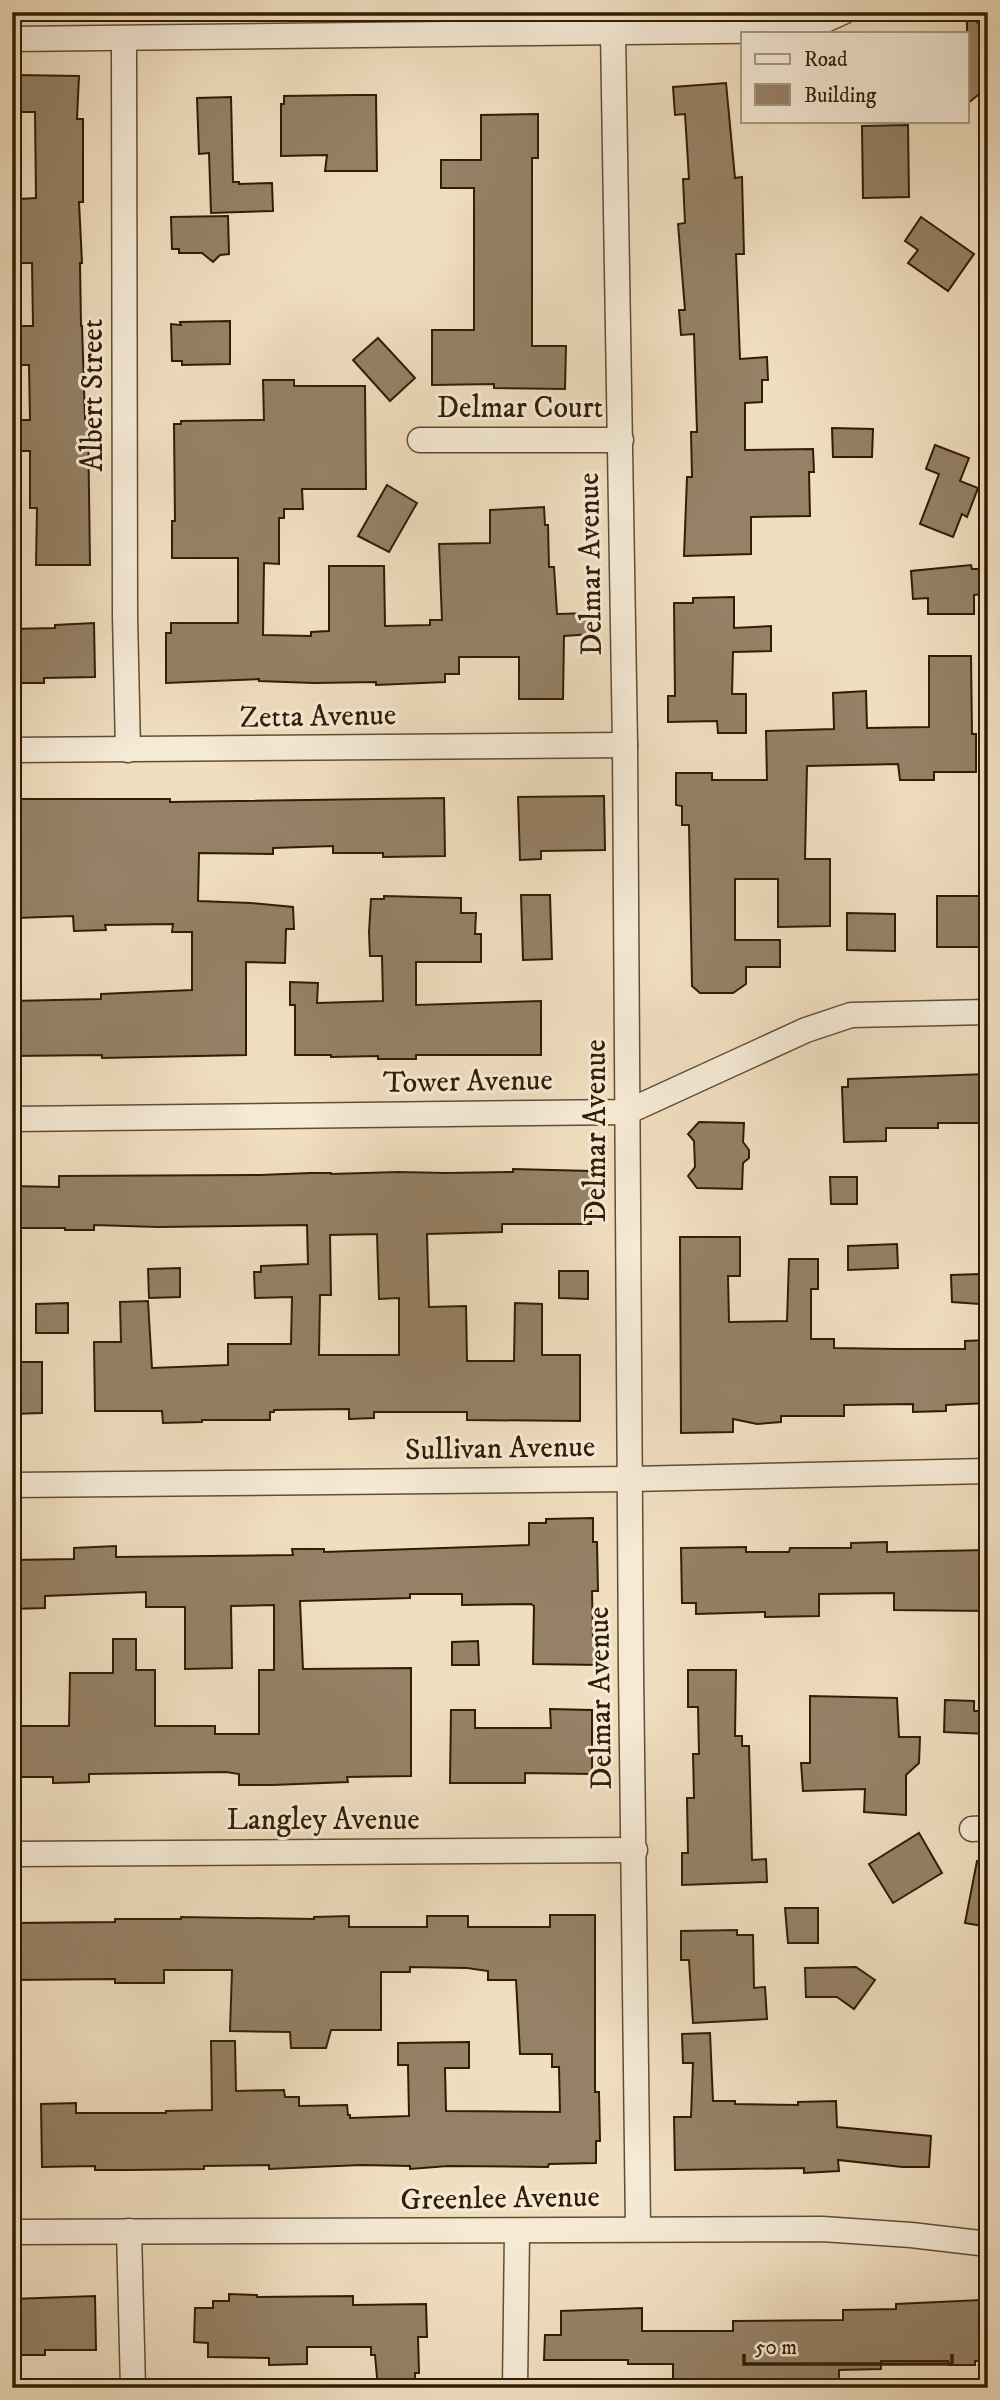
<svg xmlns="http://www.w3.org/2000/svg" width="1000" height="2400" viewBox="0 0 1000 2400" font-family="'IM FELL DW Pica',serif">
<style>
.building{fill:#958166;stroke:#321d04;stroke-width:2;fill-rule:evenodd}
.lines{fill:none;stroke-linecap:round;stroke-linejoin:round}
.lane-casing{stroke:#624d33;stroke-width:15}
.street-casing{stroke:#624d33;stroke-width:27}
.lane{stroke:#f5ead6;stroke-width:12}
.street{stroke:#f5ead6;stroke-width:24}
.labels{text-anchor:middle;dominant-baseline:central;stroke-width:6;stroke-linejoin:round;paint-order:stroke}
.street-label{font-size:30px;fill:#321d04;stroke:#f5ead6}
</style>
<rect width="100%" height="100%" fill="#f0dec0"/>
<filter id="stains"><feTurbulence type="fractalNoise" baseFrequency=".00286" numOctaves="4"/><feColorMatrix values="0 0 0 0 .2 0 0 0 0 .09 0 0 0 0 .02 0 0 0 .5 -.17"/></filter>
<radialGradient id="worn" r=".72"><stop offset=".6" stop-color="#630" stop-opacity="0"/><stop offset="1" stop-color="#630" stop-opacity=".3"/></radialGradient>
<g class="building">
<polygon points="967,12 969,12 988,36 988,87 967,104"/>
<polygon points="17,75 79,76 77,119 83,119 83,202 79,202 82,263 80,263 81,326 82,326 85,419 88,419 90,565 36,565 37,508 30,508 30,451 12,451 12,420 30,420 29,365 20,365 20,326 33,326 32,263 20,263 19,199 36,198 35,112 16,112"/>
<polygon points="726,83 735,178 742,177 744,254 736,254 740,359 767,357 768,380 762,380 762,402 745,403 745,450 813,449 814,472 809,472 810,516 751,517 751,554 684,556 687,477 692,477 691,432 697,432 694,334 681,335 679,310 685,310 678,224 685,223 683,179 689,179 685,114 675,115 673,87"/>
<polygon points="353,95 376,95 377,171 325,171 327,155 281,156 281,104 284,104 284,96"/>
<polygon points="231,97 233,182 239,182 239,184 272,183 273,211 211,213 209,153 199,154 197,98"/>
<polygon points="538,114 538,158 532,158 532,346 566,346 565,389 494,388 494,384 432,385 432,330 474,330 474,188 441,188 441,160 481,160 481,115"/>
<polygon points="908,125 909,197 863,198 862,126"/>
<polygon points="228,216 229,254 220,255 213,262 202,253 179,253 179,249 172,249 171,217"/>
<polygon points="921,217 974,254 948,291 908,263 918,250 905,241"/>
<polygon points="230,321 230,364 182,365 182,361 172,361 171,324 181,325 180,322"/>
<polygon points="378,338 415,378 390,401 353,360"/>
<polygon points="263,380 294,380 294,386 365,386 366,489 302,489 303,509 284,509 284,518 279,518 279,564 264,563 263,635 311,636 311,632 329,631 329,566 384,566 385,626 430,625 430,620 442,620 439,544 490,543 490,510 544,507 545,525 548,525 549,567 554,567 557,614 592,613 593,634 564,636 563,699 519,699 519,657 459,657 459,674 445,674 445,682 376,685 376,682 314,683 259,681 259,679 166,683 166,633 171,633 171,623 238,623 238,558 172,558 172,521 175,521 174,424 181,424 181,421 264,420"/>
<polygon points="832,428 873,429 872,457 833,457"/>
<polygon points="935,445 969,458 960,481 978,488 967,517 962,514 953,537 920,524 939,474 926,469"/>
<polygon points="387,485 417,503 389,552 358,536"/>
<polygon points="971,565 972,569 979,569 981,594 974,595 974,614 928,614 928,598 913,599 911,571"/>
<polygon points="734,597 734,628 771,626 771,651 733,652 732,694 746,694 746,733 718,733 717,721 668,722 668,696 675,696 674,603 693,603 693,598"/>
<polygon points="94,623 95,677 44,678 44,683 12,683 12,629 55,628 55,625"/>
<polygon points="929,656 971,656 972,734 976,734 976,772 934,772 934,780 900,780 898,764 807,766 805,859 830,859 830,926 778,927 778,879 735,879 735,940 780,940 780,967 746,967 746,984 733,993 700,993 692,986 689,825 682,825 682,806 676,805 676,773 712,773 712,780 767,780 766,731 834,729 833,693 866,691 867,728 929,727"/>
<polygon points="604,796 605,850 541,851 541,859 520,860 518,797"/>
<polygon points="444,798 445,856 383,857 383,853 333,853 333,846 273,848 273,854 199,853 198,901 251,903 293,907 294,929 286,929 285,963 246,962 246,1055 102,1058 102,1055 12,1056 12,1001 101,999 101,994 192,990 192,932 172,932 173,924 105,925 106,930 74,931 73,916 16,918 16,893 21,893 19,799 170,799 170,802"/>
<polygon points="521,895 550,895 552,959 523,960"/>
<polygon points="384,896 461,898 461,913 476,913 475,934 481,934 481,962 416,962 416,1005 541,1001 541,1055 416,1055 416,1059 378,1059 378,1056 331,1057 331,1055 295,1055 295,1005 290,1005 290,982 318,983 317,1003 383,1001 382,956 370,956 369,932 371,899 384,899"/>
<rect x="937" y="896" width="45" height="51"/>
<polygon points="847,913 895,914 895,951 847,950"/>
<polygon points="988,1074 988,1123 938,1123 938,1128 886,1128 886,1141 844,1142 842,1087 848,1087 848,1079"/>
<polygon points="699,1122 744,1123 743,1142 749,1150 749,1158 743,1163 742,1189 697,1188 688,1176 695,1167 694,1141 688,1134"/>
<path d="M513,1169l78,2v53h-89v8l-75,2 2,73 37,-1 1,55h47l1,-58 27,1v51h38v66l-113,-1v-8h-93v6l-25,1v-10l-75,1v2h-4v8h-68v2l-39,1 -1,-12h-67l-1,-69h27l-1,-40 28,-1 4,67 76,-3v-21h63l1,-47 -37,1 -1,-26h7v-6l47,-2 -1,-39 -149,2 -64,-2v5h-29v-2h-53v-42l47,1v-11l201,-1 51,-2h20v1l67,-2 48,1 67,-1zM377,1234l2,65 20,-1v57h-80l1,-60h11l-1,-60z"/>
<polygon points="830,1177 857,1177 857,1204 831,1204"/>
<polygon points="680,1237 740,1237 740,1276 728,1276 729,1322 787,1321 789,1259 818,1259 818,1289 811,1289 811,1339 834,1339 834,1348 896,1349 965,1349 965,1341 988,1340 988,1403 946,1405 946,1411 913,1412 913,1404 844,1405 844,1416 781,1416 781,1422 757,1424 733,1419 733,1432 681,1433"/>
<polygon points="897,1244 898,1268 848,1270 848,1246"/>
<polygon points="180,1268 180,1297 149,1298 148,1269"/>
<polygon points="559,1271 588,1271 588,1299 559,1298"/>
<polygon points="979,1274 979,1304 952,1302 951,1275"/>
<polygon points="68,1303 68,1333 36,1333 36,1304"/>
<polygon points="12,1362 42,1362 42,1413 12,1414"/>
<polygon points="593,1518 593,1542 597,1542 598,1591 592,1591 593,1639 601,1640 601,1665 533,1664 534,1606 531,1604 462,1605 462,1594 410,1594 410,1598 300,1601 303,1669 411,1668 411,1776 347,1777 348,1782 272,1785 239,1785 239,1774 226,1772 89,1774 89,1782 53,1783 53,1777 12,1777 12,1726 69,1726 70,1673 113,1673 113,1639 136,1639 136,1670 155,1670 155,1726 215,1726 215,1734 259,1734 259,1670 274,1670 274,1605 231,1606 232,1668 185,1669 185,1607 146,1607 146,1592 45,1596 45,1608 12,1609 12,1560 74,1559 74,1548 116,1546 116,1557 293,1555 292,1549 324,1549 324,1552 529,1545 529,1523 546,1523 546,1519"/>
<polygon points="887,1542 887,1552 988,1550 988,1611 894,1610 894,1593 819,1594 819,1616 765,1617 765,1612 696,1614 696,1603 682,1603 681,1548 746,1547 746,1552 789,1552 790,1548 851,1548 851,1543"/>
<polygon points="478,1641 479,1665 452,1665 452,1642"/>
<polygon points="688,1670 736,1670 735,1736 742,1736 742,1746 749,1746 752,1860 766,1859 767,1882 682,1885 682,1853 688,1853 687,1798 694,1798 693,1754 699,1754 698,1707 688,1707"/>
<polygon points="810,1696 897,1698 899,1737 920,1737 919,1763 906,1775 906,1815 864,1812 865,1789 803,1791 801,1763 810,1763"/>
<polygon points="945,1700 974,1701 974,1711 988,1711 988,1734 944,1732"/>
<polygon points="550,1709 592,1710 592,1774 525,1773 525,1783 450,1783 451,1710 475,1710 475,1728 551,1728"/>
<polygon points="919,1833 942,1873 893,1903 869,1864"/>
<polygon points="977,1861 988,1862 988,1927 965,1923"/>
<polygon points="785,1908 818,1908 818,1943 788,1943"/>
<polygon points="550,1915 595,1915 595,2092 599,2092 600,2141 596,2141 596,2163 549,2164 548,2167 448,2166 410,2169 410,2166 361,2165 269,2169 269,2165 204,2166 204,2169 132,2170 95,2170 95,2166 42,2167 41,2104 76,2103 76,2113 166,2113 166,2111 212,2110 211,2041 235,2041 236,2091 284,2090 285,2097 299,2097 299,2106 347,2105 348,2115 350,2115 350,2118 409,2116 408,2065 398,2065 398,2043 469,2042 469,2068 445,2068 446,2111 560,2112 559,2067 552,2067 552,2054 520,2054 516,1980 488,1980 488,1971 467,1968 410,1967 410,1972 381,1972 381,2030 331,2030 326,2048 291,2048 290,2032 230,2031 232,1970 164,1970 164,1983 115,1983 115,1979 12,1980 12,1923 115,1922 115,1919 181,1919 181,1917 314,1919 314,1917 349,1916 349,1927 427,1927 427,1916 468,1916 468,1927 550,1927"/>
<polygon points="737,1930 737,1935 753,1935 754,1988 765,1987 767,2019 693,2023 689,1960 681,1960 681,1931"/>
<polygon points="856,1967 875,1980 854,2009 837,1997 806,1997 805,1968"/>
<polygon points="710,2033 713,2101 735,2101 735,2104 798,2105 798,2102 836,2101 837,2127 931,2136 929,2167 902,2167 838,2160 839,2171 804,2173 804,2168 675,2170 674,2117 691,2117 693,2063 683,2063 682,2034"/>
<polygon points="229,2294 257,2295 257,2297 353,2296 353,2305 426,2304 427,2337 418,2337 419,2373 415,2373 415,2388 378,2388 375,2355 371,2355 371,2347 307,2347 307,2364 269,2365 269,2358 208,2357 208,2343 194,2342 195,2308 213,2308 213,2301 229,2301"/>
<polygon points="95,2296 96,2350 45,2350 45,2355 12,2355 12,2299"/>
<polygon points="981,2300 982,2361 975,2361 975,2365 949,2365 948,2361 881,2361 881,2369 839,2370 839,2388 744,2388 744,2383 673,2385 673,2364 628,2364 628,2360 544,2360 545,2335 561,2335 561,2311 642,2308 642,2331 733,2331 733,2321 843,2320 843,2310 896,2309 896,2304"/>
</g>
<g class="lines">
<defs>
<polyline id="lane" points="646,12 647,32"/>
<g id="street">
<polyline points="613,33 625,745 631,1671 638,2228"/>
<polyline points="12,39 803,30 843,12"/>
<polyline points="124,39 125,616 128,750"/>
<polyline points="420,440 621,440"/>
<polyline points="12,750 625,745"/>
<polyline points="12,1119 627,1112 806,1030 851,1015 988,1012"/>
<polyline points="12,1485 631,1479 988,1471"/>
<polyline points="972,1829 988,1828"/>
<polyline points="12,1854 635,1850"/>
<polyline points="129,2231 133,2388"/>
<polyline points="12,2232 822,2229 911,2235 988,2244"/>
<polyline points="515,2388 517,2232"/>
</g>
</defs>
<use href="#lane" class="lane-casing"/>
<use href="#street" class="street-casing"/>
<use href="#lane" class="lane"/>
<use href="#street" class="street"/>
</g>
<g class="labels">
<g class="street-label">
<text transform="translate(93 395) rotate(-90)">Albert Street</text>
<text x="520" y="408">Delmar Court</text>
<text transform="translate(591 564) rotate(-91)">Delmar Avenue</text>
<text transform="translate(318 717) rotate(-1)">Zetta Avenue</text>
<text transform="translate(468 1082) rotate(-1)">Tower Avenue</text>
<text transform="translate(596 1131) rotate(-90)">Delmar Avenue</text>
<text transform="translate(500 1449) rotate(-1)">Sullivan Avenue</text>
<text transform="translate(601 1698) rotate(-91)">Delmar Avenue</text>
<text x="323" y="1820">Langley Avenue</text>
<text transform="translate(500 2199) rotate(-1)">Greenlee Avenue</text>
</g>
</g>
<rect width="1000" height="2400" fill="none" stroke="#f0dec0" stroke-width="42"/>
<rect x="14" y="14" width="972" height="2372" fill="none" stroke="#321d04" stroke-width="3.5"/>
<rect x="21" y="21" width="958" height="2358" fill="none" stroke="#321d04" stroke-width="2"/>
<rect x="741" y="32" width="228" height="91" fill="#f5ead6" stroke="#a79882" stroke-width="2"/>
<rect x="755" y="54" width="35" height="10" fill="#f5ead6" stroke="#a79882" stroke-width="2"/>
<text x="804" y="66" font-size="21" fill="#321d04">Road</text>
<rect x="755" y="84" width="35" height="21" fill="#958166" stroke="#a79882" stroke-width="2"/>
<text x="804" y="102" font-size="21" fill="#321d04">Building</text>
<path d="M744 2354v10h208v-10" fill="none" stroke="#321d04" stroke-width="3.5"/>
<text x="755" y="2354" font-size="21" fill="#321d04" stroke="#f5ead6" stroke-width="5" paint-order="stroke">50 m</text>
<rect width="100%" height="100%" filter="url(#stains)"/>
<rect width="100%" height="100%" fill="url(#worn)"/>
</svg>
